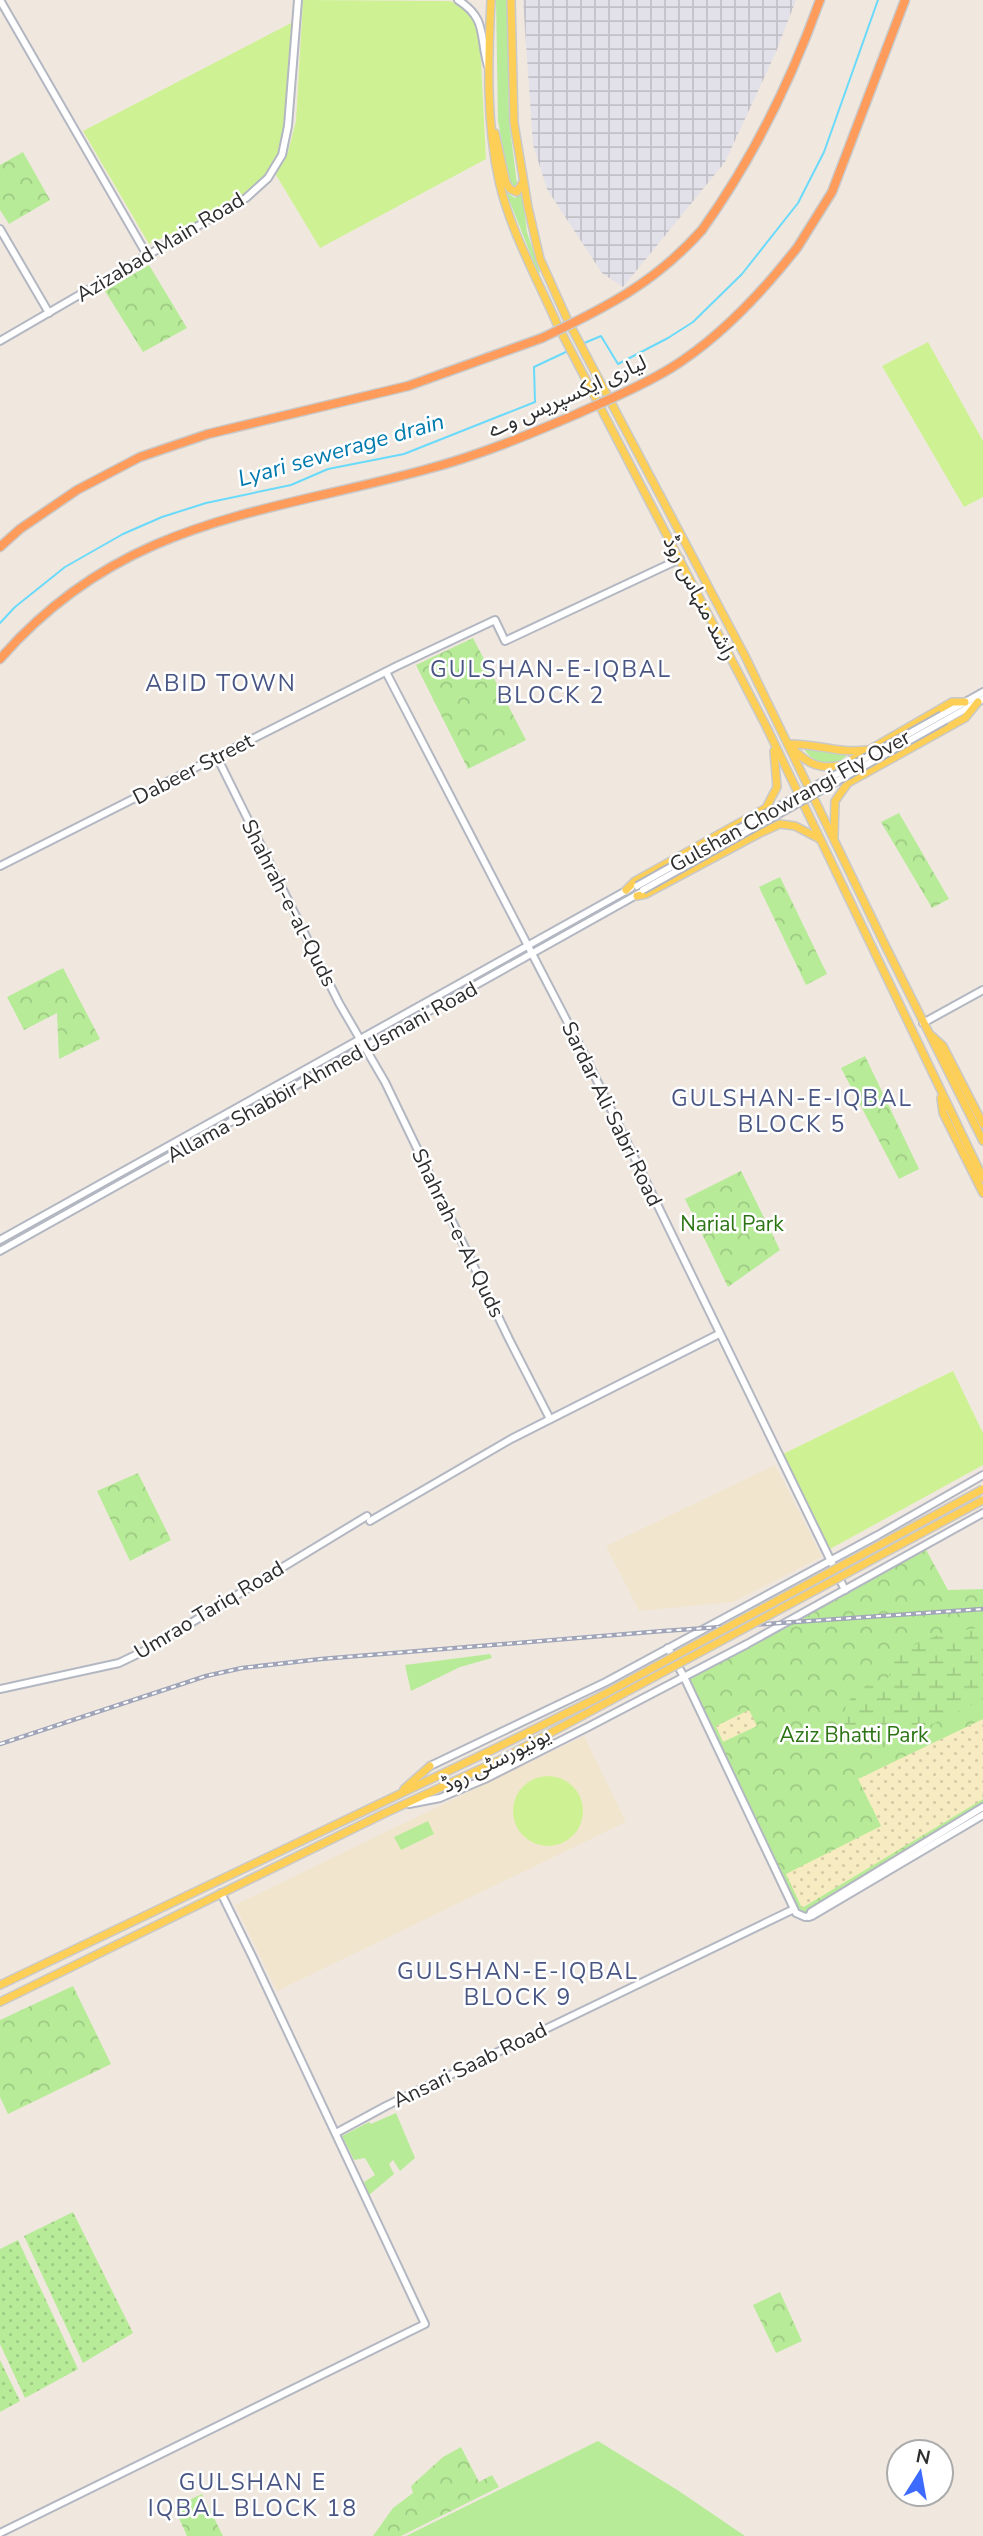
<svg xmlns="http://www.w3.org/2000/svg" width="983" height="2536" viewBox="0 0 983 2536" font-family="'Nunito Sans','Noto Sans Arabic',sans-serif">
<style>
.industrial{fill:url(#industrial-grid)}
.education{fill:#f2e5ce}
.grass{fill:#b7eb98}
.forest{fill:url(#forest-crowns)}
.wetland{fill:url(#wetland-marsh)}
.sand{fill:url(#sand-dots)}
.garden{fill:url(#garden-dots)}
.pitch{fill:#cef293}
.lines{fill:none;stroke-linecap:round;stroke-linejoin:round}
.stream{stroke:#6adafa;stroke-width:2}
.secondary-casing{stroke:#b3b7c2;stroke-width:10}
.primary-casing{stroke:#c9c9c9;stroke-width:10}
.highway-casing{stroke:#c9c9c9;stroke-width:11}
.secondary{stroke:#fff;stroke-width:6}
.primary{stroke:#fdcf57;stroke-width:7}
.highway{stroke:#ff9b5b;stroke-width:8}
.rail-casing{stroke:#a1a5b9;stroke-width:4.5}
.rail{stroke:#fff;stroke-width:2;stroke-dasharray:5;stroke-linecap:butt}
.secondary-bridge-casing{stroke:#b3b7c2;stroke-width:10;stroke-linecap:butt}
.primary-bridge-casing{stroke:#c9c9c9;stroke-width:10;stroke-linecap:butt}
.highway-bridge-casing{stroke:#c9c9c9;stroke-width:11;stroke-linecap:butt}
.secondary-bridge{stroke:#fff;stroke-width:6}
.primary-bridge{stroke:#fdcf57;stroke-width:7}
.highway-bridge{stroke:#ff9b5b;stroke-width:8}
.labels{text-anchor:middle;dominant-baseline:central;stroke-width:5;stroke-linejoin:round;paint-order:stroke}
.street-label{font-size:21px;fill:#2e2e2e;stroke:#fff}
.park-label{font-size:21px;fill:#2c7414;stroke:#fff}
.water-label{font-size:23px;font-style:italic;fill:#017aae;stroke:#fff}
.neighbourhood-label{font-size:23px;letter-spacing:2px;fill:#495684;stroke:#fff}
</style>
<defs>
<pattern id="industrial-grid" width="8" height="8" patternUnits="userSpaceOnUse" patternTransform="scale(1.75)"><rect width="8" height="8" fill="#e2e0e8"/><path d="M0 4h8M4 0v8" fill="none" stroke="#c2c0c7"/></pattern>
<pattern id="forest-crowns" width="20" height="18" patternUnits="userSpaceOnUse" patternTransform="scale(1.75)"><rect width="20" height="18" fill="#b7eb98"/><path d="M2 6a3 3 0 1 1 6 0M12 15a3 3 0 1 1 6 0" fill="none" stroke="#9eca83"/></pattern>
<pattern id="wetland-marsh" width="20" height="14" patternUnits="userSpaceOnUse" patternTransform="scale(1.75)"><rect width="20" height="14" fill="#b7eb98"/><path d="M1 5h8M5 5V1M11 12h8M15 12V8" fill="none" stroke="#9eca83"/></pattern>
<pattern id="sand-dots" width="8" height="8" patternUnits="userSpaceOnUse" patternTransform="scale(1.75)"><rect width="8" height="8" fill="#f7ecc1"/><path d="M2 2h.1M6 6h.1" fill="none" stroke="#d4cba6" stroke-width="1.8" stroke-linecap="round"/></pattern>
<pattern id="garden-dots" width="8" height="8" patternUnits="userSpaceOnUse" patternTransform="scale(1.75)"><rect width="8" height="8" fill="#b7eb98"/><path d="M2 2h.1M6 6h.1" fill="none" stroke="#9eca83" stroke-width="1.8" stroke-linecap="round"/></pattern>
</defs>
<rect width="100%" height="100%" fill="#f0e8df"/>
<polygon class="industrial" points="523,0 796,0 776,52 725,162 623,287 602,273 547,189 533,145"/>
<g class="education">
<polygon points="775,1465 822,1557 733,1602 639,1611 606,1546"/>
<polygon points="584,1736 626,1822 277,1991 235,1905"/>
</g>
<g class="grass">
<polygon points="496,0 507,0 509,121 517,184 513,188 510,185 498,121"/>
<polygon points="506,192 515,198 522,192 527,232 540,272 538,273"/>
<path d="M806,746l39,7 3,1c-11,14 -37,11 -44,-6z"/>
<polygon points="490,1654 492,1658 460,1667 411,1691 405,1665"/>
<polygon points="428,1821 434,1834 401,1850 394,1837"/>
<polygon points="396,2113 415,2158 400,2171 393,2160 389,2164 394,2174 369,2195 364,2182 375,2175 365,2158 354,2160 342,2136 369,2122 371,2124"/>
<polygon points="598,2441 679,2491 745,2536 406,2536"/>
</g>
<g class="forest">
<polygon points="23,152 50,200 9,224 0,210 0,165"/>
<polygon points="149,265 187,328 143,352 105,291"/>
<polygon points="473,638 526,740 468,769 416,665"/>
<polygon points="899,813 949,899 932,908 881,822"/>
<polygon points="780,877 827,974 806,985 759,887"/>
<polygon points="63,968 100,1039 59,1059 57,1013 24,1030 7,997"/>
<polygon points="865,1056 919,1169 899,1179 841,1068"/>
<polygon points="741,1171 780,1250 728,1287 685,1199"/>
<polygon points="138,1473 171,1540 130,1561 97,1491"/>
<polygon points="924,1546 948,1590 983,1589 983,1806 805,1917 794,1909 684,1678"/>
<polygon points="73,1986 111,2064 8,2114 0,2097 0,2020"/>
<polygon points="780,2292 802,2341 776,2353 753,2305"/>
<polygon points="461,2447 479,2482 492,2475 499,2487 401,2536 373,2536 393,2508 413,2493 411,2486 443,2457"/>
<polygon points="202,2494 223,2536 187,2536 174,2507"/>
</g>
<path class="wetland" d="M957,1627l8,3 18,-3v72l-97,48c-27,4 -53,-18 -38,-45 5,-8 14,-13 22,-19l8,3c16,-7 12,-21 19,-34z"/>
<g class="sand">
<polygon points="749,1710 757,1726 723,1742 716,1726"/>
<polygon points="983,1719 983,1799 802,1908 786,1874 881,1826 858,1779"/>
</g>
<g class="garden">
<polygon points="73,2212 133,2333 83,2363 24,2236"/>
<polygon points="18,2240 78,2369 25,2398 0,2344 0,2249"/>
<polygon points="0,2360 20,2401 0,2412"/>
</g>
<g class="pitch">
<path d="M303,0l147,1c19,7 28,21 30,41l6,117 -166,89 -44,-73 12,-23 8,-31z"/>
<path d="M293,22c-3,34 -4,119 -20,145 -20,32 -90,60 -124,77l-66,-113z"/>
<polygon points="928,342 983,441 983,497 964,507 882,366"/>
<polygon points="953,1371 983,1433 983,1465 830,1549 783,1454"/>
<circle cx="548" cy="1811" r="35"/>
</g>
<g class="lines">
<g class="stream">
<polyline points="582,344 601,336 618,364 668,338 693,322 742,274 798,203 824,152 878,0"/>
<polyline points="0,623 15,607 65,567 123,534 162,517 206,503 291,485 328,469 404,454 535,402 534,367 568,351"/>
</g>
<defs>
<g id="secondary">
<polyline points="0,0 147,255"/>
<path d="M458,0c30,19 21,37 30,66"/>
<polyline points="0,229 49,313"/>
<polyline points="0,341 246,198 268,178 282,155 288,126 298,0"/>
<polyline points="386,672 583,1052 845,1590"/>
<polyline points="942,715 983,692"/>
<polyline points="946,720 983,699"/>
<polyline points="217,757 339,1003 385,1082 509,1339 550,1419"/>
<polyline points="0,866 397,666 495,620 505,641 680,559"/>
<polyline points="923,1023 983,990"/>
<polyline points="0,1240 631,888"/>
<polyline points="0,1251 640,893"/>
<polyline points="370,1521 511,1439 719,1334"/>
<polyline points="668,1648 684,1677 796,1913 805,1917 812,1916 983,1815"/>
<polyline points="0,1689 119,1663 148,1649 367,1516"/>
<polyline points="430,1766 606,1682 878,1535 983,1475"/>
<polyline points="409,1804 440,1798 485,1779 588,1727 747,1644 983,1513"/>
<polyline points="809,1917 811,1912 983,1807"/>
<polyline points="336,2133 386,2106 794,1909"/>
<polyline points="0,2533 425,2324 252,1956 221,1893"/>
</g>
<g id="primary">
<path d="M491,0c-3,60 -5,122 8,181 11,49 38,97 58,143l209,402 217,452"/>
<polyline points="511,0 514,123 528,207 540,259 568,321 745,656 884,943 983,1141"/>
<polyline points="495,133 506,183 510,189 517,192 523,182"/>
<path d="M788,744c27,-1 52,10 79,6"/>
<path d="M793,749c16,16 28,21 50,16l109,-63h13"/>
<polyline points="834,837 835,801 848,783 965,718 978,702"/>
<polyline points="626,890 635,881 766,808 777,787 774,751"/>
<polyline points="637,896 646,894 760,833 780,824 795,826 818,838"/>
<polyline points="932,1036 943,1046 983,1124"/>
<polyline points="941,1098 943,1113 983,1193"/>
<polyline points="404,1789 430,1766"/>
<polyline points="0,1985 492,1750"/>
<polyline points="0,2002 383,1814 500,1760"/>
</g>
<g id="highway">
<path d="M702,230c50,-70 89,-149 118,-230"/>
<polyline points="779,270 797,248 832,192 905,0"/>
<polyline points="0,547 20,529 77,490 140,457 208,434 408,386 542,338"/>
<path d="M0,659c121,-139 258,-144 424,-189 54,-14 104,-35 155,-57"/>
</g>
</defs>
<use href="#secondary" class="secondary-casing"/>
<use href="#primary" class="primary-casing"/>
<use href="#highway" class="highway-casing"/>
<use href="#secondary" class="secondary"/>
<use href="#primary" class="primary"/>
<use href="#highway" class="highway"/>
<defs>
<polyline id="rail" points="0,1744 206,1676 242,1668 321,1659 663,1631 983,1609"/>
</defs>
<use href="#rail" class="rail-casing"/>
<use href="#rail" class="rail"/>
<defs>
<g id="secondary-bridge">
<polyline points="637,886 942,715"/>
<polyline points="643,890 946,720"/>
</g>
<g id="primary-bridge">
<polyline points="492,1750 597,1698 983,1489"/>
<polyline points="500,1760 983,1500"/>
</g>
<g id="highway-bridge">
<path d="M542,338c63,-30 113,-55 160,-108"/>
<path d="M579,413c31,-14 63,-27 92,-45 42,-26 76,-60 108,-98"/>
</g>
</defs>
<use href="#secondary-bridge" class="secondary-bridge-casing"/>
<use href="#primary-bridge" class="primary-bridge-casing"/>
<use href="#highway-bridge" class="highway-bridge-casing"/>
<use href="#secondary-bridge" class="secondary-bridge"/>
<use href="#primary-bridge" class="primary-bridge"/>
<use href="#highway-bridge" class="highway-bridge"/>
</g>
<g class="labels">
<g class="street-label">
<text transform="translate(160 247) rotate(-31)">Azizabad Main Road</text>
<text transform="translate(567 396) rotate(-24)">لیاری ایکسپریس وے</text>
<text transform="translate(700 598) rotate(63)">راشد منہاس روڈ</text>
<text transform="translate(193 769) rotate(-27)">Dabeer Street</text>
<text transform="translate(790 801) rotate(-29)">Gulshan Chowrangi Fly Over</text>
<text transform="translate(289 903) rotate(63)">Shahrah-e-al-Quds</text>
<text transform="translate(322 1072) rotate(-29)">Allama Shabbir Ahmed Usmani Road</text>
<text transform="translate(612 1114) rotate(64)">Sardar Ali Sabri Road</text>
<text transform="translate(458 1233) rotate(64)">Shahrah-e-Al Quds</text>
<text transform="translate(209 1610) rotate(-31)">Umrao Tariq Road</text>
<text transform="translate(496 1760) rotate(-27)">یونیورسٹی روڈ</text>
<text transform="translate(470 2065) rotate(-26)">Ansari Saab Road</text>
</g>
<g class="park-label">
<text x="732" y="1224">Narial Park</text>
<text x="854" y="1735">Aziz Bhatti Park</text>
</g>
<g class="water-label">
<text transform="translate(341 450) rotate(-16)">Lyari sewerage drain</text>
</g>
<g class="neighbourhood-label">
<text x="551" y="669">GULSHAN-E-IQBAL<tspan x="551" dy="26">BLOCK 2</tspan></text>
<text x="221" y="683">ABID TOWN</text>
<text x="792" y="1098">GULSHAN-E-IQBAL<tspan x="792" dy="26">BLOCK 5</tspan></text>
<text x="518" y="1971">GULSHAN-E-IQBAL<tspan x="518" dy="26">BLOCK 9</tspan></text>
<text x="253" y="2482">GULSHAN E<tspan x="253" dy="26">IQBAL BLOCK 18</tspan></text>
</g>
</g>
<g transform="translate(920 2473) rotate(11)"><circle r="33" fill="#ffffff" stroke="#ababab" stroke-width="2"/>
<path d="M0-5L12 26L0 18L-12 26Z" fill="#3d6aff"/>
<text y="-10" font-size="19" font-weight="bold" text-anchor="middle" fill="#2e2e2e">N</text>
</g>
</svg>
